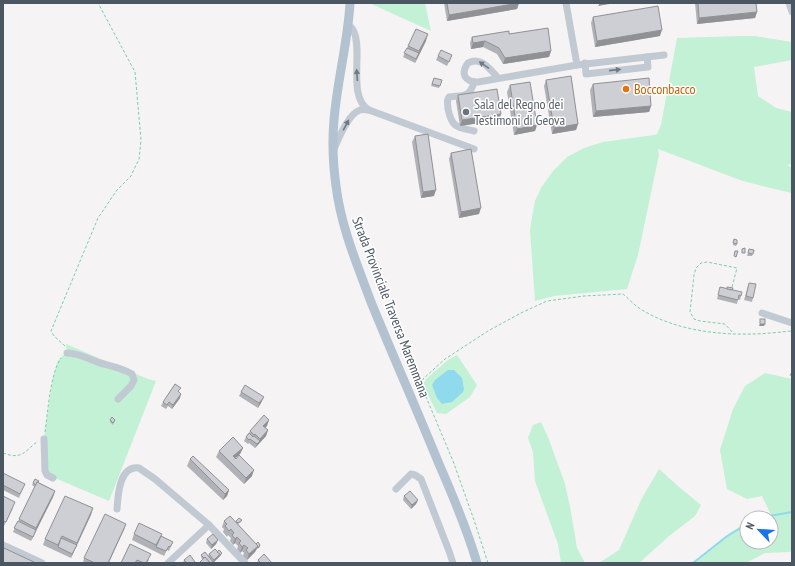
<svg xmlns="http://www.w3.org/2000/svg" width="795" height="566" viewBox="0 0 795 566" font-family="'PT Sans Narrow',sans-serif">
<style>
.green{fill:#c3f1d5}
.water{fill:#90daee}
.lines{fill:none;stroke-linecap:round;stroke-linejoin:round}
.stream{stroke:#90daee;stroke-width:2}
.path{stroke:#7ad0a6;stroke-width:1;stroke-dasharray:3 2;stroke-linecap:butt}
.minor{stroke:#c1cad2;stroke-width:7}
.major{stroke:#b3c2d1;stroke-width:9}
.wall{fill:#b0b2b7}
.shaded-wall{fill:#909195}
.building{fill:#cdcfd5;stroke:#909195}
.oneway{fill:#6e7983}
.food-dot{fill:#e8710a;stroke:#fff;stroke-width:1.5}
.worship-dot{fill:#6b7280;stroke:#fff;stroke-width:1.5}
.labels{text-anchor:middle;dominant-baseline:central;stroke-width:3;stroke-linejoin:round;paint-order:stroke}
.food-label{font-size:14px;fill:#c56008;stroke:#fff;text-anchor:start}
.worship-label{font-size:14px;fill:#5b616d;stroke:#fff;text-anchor:start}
.street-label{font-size:14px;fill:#4a5661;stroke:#fff}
</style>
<rect width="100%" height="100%" fill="#f5f3f3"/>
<g class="green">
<polygon points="369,3 425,3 431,31"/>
<polygon points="741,36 755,36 792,42 792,60 754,67 758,96 776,108 792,112 792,164 787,165 792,168 792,193 762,186 740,180 658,149 659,155 638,255 627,289 554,296 535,301 530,230 532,217 535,201 541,188 553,171 567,157 584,148 603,142 654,135 657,134 661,125 677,38"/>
<polygon points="66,344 148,379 156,381 109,501 50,476 46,473 44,439 53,378 57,363 61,357 67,353"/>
<polygon points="457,355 477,385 470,397 446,414 437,413 423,385 426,379 448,360"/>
<polygon points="765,373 792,379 792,551 789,552 765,553 746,563 693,563 728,534 747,522 747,542 771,542 771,518 758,518 771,515 762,496 747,499 727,489 720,450 733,409 745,386"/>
<polygon points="541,422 548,437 565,484 571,512 577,548 585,563 561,563 558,544 535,481 533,452 528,438 533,425"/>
<polygon points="659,469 679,487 701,505 695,516 669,536 639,563 599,563 619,550 642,498"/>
</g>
<polygon class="water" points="448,370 454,370 462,378 464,389 463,392 452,402 442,404 437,398 432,385 435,380"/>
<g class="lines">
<g class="stream">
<polyline points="758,518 792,512"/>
<polyline points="693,563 726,537 747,524"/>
</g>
<g class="path">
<polyline points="732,287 737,268 707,262 701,263 696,268 694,275 690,312 694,319 700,321 725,324 733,333"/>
<polyline points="65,346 54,336 51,331 98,218 117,190 131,176 136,165 139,160 141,140 135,72 98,3"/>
<polyline points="790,376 792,370"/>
<path d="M45,432c3,-20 5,-58 16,-74"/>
<path d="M3,453c19,7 21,-1 35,-12"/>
<path d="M488,563l-14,-43 -21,-59 -32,-76 2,-6 22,-20 43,-28 33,-18 26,-12 37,-5 39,-2c5,4 10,10 16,14 32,21 75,27 113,26 13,0 27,-2 40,-3"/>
</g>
<g class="minor">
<polyline points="566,3 577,65"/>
<polyline points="789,3 792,12"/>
<path d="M348,24c3,3 5,5 6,8 9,20 -7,65 15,78"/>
<polyline points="585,63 586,74 648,67 647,57"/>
<path d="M498,78c-8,-9 -17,-22 -30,-15 -8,11 -3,19 10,19l99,-17 87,-10"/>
<path d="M474,82c-4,16 -11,13 -25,15 -3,4 -1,7 -1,12 4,19 9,18 26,22"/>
<path d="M334,149c5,-11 14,-35 26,-39 3,-1 6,0 9,0l105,39"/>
<polyline points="762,313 792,323"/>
<path d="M67,353c11,0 22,6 33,10 11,3 22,5 32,11l2,6 -3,6 -13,13"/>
<polyline points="44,439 45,471 47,475 53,478"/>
<polyline points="396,489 411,474 415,475 421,479 449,551 453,563"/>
<path d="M117,509c1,-13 2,-44 22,-41l16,11 54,46 36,38"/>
<polyline points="3,545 42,563"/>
<polyline points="168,563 209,525"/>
</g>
<path class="major" d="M350,3c-2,39 -13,78 -16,117 -2,22 -1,44 2,66 5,41 21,78 35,116 22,54 46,108 68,162 14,32 28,65 38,99"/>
</g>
<g class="wall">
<polygon points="444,3 519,3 517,9 447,21"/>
<polygon points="695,3 756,3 757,12 755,18 697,24"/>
<polygon points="593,17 660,36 595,47 591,23"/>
<polygon points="509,34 551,51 549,57 503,64 497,54 483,47 471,49 470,43 472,37"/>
<polygon points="426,41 415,63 403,57 408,46"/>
<polygon points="452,55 447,66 436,60 438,56"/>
<polygon points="434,78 442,80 439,88 431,86"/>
<polygon points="546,80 578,124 576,130 552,134 544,86"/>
<polygon points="593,84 651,106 649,112 593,117 590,90"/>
<polygon points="510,85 537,125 535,131 514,135 507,92"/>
<polygon points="458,95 501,114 499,120 460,126 456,101"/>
<polygon points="415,136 434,196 421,198 412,142"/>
<polygon points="451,153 479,214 459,218 449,159"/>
<polygon points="734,239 737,244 736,246 733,245"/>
<polygon points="749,249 754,250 752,256 747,256"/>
<polygon points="749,283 753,298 752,302 744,300"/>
<polygon points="720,287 732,290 741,296 740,300 738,299 737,304 717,299"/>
<polygon points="179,392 180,398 172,409 168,406 166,409 161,406 163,402"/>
<polygon points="241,392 262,401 258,408 239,396"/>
<polygon points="110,420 115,420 113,425 110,422"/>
<polygon points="267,426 265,428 268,430 266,436 255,448 249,443 248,444 244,441 246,437 249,433 250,431"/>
<polygon points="243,448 240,454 235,458 252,476 244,484 216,457 219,451"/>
<polygon points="190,459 229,490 227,496 223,500 187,466"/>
<polygon points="3,473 23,488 19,498 3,490"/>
<polygon points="35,479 38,482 55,491 53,497 31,541 13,532 35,487 32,485"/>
<polygon points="3,496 13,508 3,528"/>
<polygon points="404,496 418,500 416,504 411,509 403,500"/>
<polygon points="93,508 71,558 56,551 57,550 56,551 43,545 45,539"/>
<polygon points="242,520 241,522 238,524 256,544 260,545 260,547 257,549 255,552 247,560 243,556 244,553 242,551 240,553 237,549 238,546 235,543 233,545 230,541 231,538 228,535 227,537 223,532 224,529 222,527 224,521 236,522"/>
<polygon points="126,524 109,563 83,563 84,558"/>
<polygon points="134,534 161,536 173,542 169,551 167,550 164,556 132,540"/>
<polygon points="207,539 218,540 216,544 211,549 206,543"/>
<polygon points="130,544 149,560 147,563 121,563"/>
<polygon points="209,554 221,555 213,563 199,563 203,560 201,557 201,555 208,556"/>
<polygon points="184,560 194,563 183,563"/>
<polygon points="258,560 272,563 257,563"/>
</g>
<g class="shaded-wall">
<polygon points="519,3 517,9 447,21 449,15"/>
<polygon points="600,3 615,3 598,6"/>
<polygon points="757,12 755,18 697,24 699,18"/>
<polygon points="662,30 660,36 595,47 597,41"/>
<polygon points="428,34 426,41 415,63 419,51"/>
<polygon points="485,41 483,47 471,49 473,43"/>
<polygon points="551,51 549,57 503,64 505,58"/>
<polygon points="651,106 649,112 593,117 596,111"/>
<polygon points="501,114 499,120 460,126 462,120"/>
<polygon points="578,124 576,130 552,134 554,128"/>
<polygon points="537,125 535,131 514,135 517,129"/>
<polygon points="436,190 434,196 421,198 423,192"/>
<polygon points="481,208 479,214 459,218 461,212"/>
<polygon points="760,324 765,324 764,326 759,326"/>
<polygon points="181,394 180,398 172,409 173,405"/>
<polygon points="264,397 262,401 258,408 259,403"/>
<polygon points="269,420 267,426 261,432 263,426"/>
<polygon points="268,430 266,436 255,448 257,444 260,441 260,439"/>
<polygon points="243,448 240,454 231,462 233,456"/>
<polygon points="254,470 252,476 244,484 246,478"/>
<polygon points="229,490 227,496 223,500 225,494"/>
<polygon points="55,491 53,497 31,541 36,528"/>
<polygon points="418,500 416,504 411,509 412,505"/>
<polygon points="93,508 91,515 71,558 72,554"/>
<polygon points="126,524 124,530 108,563"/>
<polygon points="237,537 235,543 233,545 235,539"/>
<polygon points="218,540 216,544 211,549 212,545"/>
<polygon points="244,545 242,551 240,553 242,547"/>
<polygon points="258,546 255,552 247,560 249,554"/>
<polygon points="222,553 221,555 213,563 212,563 214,560 220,554"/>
</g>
<g class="building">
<polygon points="447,3 519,3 449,15"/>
<polygon points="698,3 756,3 757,12 699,18"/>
<polygon points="658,6 662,30 597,41 593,17"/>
<polygon points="548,28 551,51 505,58 499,48 485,41 473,43 472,37 509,31 509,34"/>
<polygon points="416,29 428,34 419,51 408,46"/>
<polygon points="407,48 419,53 416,59 404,53"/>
<polygon points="441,50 452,55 449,62 438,56"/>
<polygon points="571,76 578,124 554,128 546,80"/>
<polygon points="434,78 442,80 440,86 432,84"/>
<polygon points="649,78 651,106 596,111 593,84"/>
<polygon points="530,82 537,125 517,129 510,85"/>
<polygon points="497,89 501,114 462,120 458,95"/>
<polygon points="428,134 436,190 423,192 415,136"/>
<polygon points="471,149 481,208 461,212 451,153"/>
<polygon points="734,239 737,240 737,244 733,243"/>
<polygon points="745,248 745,253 742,253 742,249"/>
<polygon points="749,249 754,250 753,254 748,253"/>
<polygon points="735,251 738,251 736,257 734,256"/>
<polygon points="749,283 756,284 753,298 746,296"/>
<polygon points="720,287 742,292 741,296 739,295 738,300 718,295"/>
<polygon points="727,287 733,288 732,290 727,289"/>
<rect x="760" y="319" width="5" height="5"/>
<polygon points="175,384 181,388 178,391 181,394 173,405 169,402 167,405 163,402"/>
<polygon points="245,385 264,397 259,403 241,392"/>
<polygon points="264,415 269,420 263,426 268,430 260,439 255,434 254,435 250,431"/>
<polygon points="112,417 115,420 113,423 110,420"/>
<polygon points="249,433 253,437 254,436 260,441 257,444 250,439 249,440 246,437"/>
<polygon points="233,437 243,448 233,456 236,459 239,455 254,470 246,478 219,451"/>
<polygon points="193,456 229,490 225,494 190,459"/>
<polygon points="3,473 25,484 20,494 3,485"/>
<polygon points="35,479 39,481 38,482 37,482 36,485 33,483"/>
<polygon points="37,482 55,491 36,528 19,519"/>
<polygon points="410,491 418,500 412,505 404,496"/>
<polygon points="3,496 15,502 6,522 3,521"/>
<polygon points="65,496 93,508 77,543 62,536 58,545 45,539"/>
<polygon points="105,514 126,524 108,563 95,563 84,558"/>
<polygon points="230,516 258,546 249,554 246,550 248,548 244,545 242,547 239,543 241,541 237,537 235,539 232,535 234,533 231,529 229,531 225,526 227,524 224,521"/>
<polygon points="239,518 242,520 238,523 236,521"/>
<polygon points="18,521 36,530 33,537 14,528"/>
<polygon points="139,523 162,534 156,545 134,534"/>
<polygon points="213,534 218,540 212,545 207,539"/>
<polygon points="161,536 173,542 170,547 169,546 166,551 156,547"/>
<polygon points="61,538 77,545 72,554 58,547"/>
<polygon points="258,542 260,545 258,548 257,547 258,546 256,544"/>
<polygon points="130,544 151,554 146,563 144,563 137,560 135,563 121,563"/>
<polygon points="4,548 36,563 3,563 3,550"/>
<polygon points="215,549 220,554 214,560 209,554"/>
<polygon points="219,550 222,553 219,556 220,554 217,552"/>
<polygon points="205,552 213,562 212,563 210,563 205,557 204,558 201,555"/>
<polygon points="264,554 272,563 261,563 258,560"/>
<polygon points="190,555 195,562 193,563 187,563 184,560"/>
<polygon points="205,557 210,563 200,563 200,562"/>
</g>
<defs><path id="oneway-solid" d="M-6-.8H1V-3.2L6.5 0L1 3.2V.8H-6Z"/></defs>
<g class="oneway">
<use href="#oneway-solid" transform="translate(484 65) rotate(-146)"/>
<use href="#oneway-solid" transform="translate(615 70) rotate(-6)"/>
<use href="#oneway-solid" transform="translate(357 75) rotate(-94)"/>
<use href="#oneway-solid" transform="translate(346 125) rotate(-62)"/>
</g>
<circle class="food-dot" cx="626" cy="89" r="4"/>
<circle class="worship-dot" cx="466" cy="112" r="4"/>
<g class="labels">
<g class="food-label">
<text x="634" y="89">Bocconbacco</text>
</g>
<g class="worship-label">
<text x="474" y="104">Sala del Regno dei<tspan x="474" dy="16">Testimoni di Geova</tspan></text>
</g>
<g class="street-label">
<text transform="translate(391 307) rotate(69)">Strada Provinciale Traversa Maremmana</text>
</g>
</g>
<rect width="795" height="566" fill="none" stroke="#4a5661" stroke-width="8"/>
<g transform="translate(759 530) rotate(295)"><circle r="19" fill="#ffffff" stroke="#b7bbc0"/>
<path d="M0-3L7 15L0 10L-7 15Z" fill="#1a73e8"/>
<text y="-6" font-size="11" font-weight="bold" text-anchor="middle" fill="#4a5661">N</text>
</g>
</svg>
